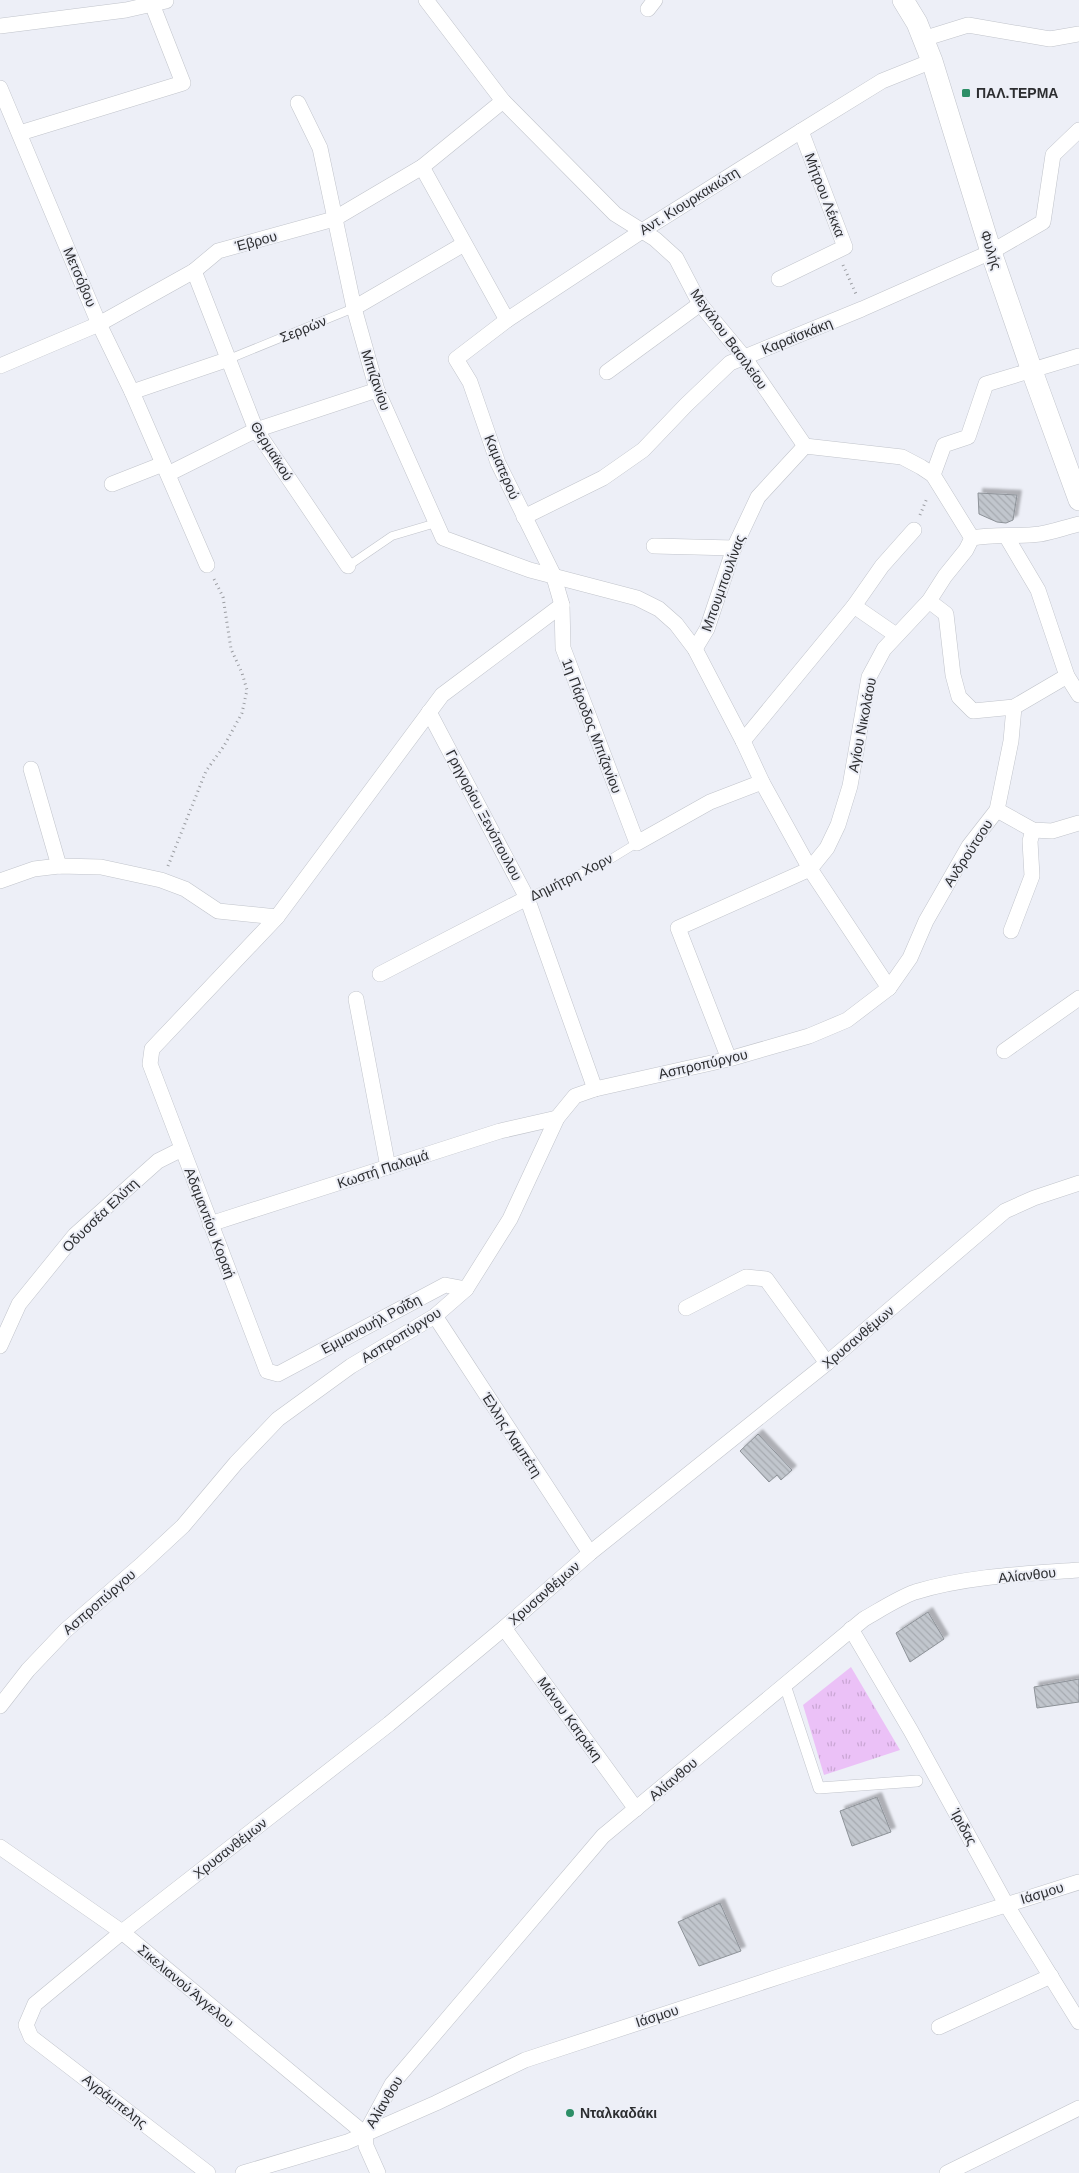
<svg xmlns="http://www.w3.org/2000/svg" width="1079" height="2173" viewBox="0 0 1079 2173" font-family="Helvetica,sans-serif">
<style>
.grass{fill:url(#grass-tufts)}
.building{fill:url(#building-back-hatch);stroke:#8d9298;filter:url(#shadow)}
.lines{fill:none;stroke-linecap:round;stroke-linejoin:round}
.service-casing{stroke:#c1c4cb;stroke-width:9}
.pedestrian-casing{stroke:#c1c4cb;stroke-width:12}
.minor-casing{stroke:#c1c4cb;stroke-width:16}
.secondary-casing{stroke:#c1c4cb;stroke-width:22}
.path{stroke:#9a9ca1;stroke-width:3;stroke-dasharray:1 4;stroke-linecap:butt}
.service{stroke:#fff;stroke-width:8}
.pedestrian{stroke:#fff;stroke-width:11}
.minor{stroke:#fff;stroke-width:15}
.secondary{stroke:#fff;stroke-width:21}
.poi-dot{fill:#2d8e67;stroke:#edeff7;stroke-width:2}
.labels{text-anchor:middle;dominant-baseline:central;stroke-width:4;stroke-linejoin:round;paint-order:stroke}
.poi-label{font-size:14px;font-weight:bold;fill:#2d2e31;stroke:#edeff7;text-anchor:start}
.street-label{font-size:14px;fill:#2d2e31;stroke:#edeff7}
</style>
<defs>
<pattern id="grass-tufts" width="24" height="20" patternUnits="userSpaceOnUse" patternTransform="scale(1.25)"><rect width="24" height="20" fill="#ebc1f7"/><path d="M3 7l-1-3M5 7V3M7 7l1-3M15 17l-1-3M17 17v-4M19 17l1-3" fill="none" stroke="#caa6d4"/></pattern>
<pattern id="building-back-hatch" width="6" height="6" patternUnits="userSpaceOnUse" patternTransform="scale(1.25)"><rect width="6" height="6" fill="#c1c6cd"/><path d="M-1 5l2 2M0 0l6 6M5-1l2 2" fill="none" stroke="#a6aab0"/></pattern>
<filter id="shadow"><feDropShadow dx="4.5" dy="-4.5" stdDeviation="1" flood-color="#0004"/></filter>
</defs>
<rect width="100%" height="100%" fill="#edeff7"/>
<polygon class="grass" points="851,1667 900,1750 824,1775 803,1705"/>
<g class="building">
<polygon points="978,493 1017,495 1013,520 1006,523 997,522 979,514"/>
<polygon points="758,1434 792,1470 781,1480 777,1475 769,1482 740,1451"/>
<polygon points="928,1612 944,1639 910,1662 896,1633"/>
<polygon points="1079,1679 1079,1702 1037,1708 1034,1687"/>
<polygon points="877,1797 891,1832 852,1846 840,1811"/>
<polygon points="720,1903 741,1951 699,1966 678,1922"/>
</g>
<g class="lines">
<defs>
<g id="service">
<polyline points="229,359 354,308"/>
<polyline points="348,566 392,536 436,523"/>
<polyline points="527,898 606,862 637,843"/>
</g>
<polyline id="pedestrian" points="785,1685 819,1788 917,1781"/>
<g id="minor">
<polyline points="426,0 503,101 615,214 655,239 676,258 700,304 744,357 805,446 902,457 921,467 933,475 972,538"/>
<polyline points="648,9 655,0"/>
<polyline points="0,26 126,10 166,1"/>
<polyline points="923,39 968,25 1050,39 1079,34"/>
<polyline points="0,88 99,324 132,392 207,565"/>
<polyline points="298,103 320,148 354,308 377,390 443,538 530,570 637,598 659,609 676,624 695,649 743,741 762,782 810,869 889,988"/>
<polyline points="20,133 183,83 152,4"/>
<polyline points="422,167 507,320"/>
<polyline points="194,271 256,430 348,566"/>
<polyline points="779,279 845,247 801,131"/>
<polyline points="354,308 464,244"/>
<polyline points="0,366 99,324 194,271 218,251 334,219 422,167 503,101"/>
<polyline points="607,372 700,304"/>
<polyline points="132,392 229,359"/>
<polyline points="168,474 256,430 377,390"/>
<polyline points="933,475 944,445 968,437 986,384 1079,356"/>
<polyline points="112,484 163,464"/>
<polyline points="524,517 603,478 643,450 686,405 730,363 862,309 991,252 1043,222 1053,155 1079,130"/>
<polyline points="1006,536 1038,590 1067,676 1079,695"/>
<polyline points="654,546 734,548"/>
<polyline points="929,601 946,614 953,675 959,697 973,711 1014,707 1067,676"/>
<polyline points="854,606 896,635"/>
<polyline points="695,649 707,629 734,548 758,497 805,446"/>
<polyline points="429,712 527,898 595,1089"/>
<polyline points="743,741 854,606 882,566 914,530"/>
<polyline points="31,769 59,866"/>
<polyline points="762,782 710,802 637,843 563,648 562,605 553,574 498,463 470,382 456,359 507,320 642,231 801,131 882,81 932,61"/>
<polyline points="997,810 1033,830 1052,831 1079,823"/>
<polyline points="0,881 34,869 59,866 101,867 161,880 185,889 218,911 277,917"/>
<polyline points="1011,931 1032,876 1030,841 1033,830"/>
<polyline points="380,974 527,898"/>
<polyline points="356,999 388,1167"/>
<polyline points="1004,1051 1079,998"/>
<path d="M729,1059l-51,-131 132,-59 17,-21 11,-23 12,-39 19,-109 15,-28 45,-48 16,-25 21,-26 6,-12c23,-4 45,-1 68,-4 13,-2 26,-7 39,-10"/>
<polyline points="210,1224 500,1131 557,1118"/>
<polyline points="466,1289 445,1285 278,1374 267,1371 150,1064 152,1049 277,917 442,695 562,605"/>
<polyline points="686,1308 746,1277 766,1279 827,1363"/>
<polyline points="435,1316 590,1553"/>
<polyline points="0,1346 19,1304 75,1235 158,1161 182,1149"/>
<polyline points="504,1628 636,1809"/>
<polyline points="851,1629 911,1731 1006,1904 1079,2022"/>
<polyline points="0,1706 28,1670 66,1630 141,1565 183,1526 236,1463 278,1419 351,1366 435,1316 466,1289 510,1219 557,1118 575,1096 595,1089 729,1059 809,1036 847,1020 889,988 910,958 926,921 969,846 997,810 1011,741 1014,707"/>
<polyline points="0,1847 122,1932 365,2134"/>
<polyline points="939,2027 1051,1976"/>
<path d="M365,2134l27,-50 211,-248 261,-217c16,-9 34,-21 51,-27 52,-16 110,-18 164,-22"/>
<polyline points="365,2134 366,2146 378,2173"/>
<polyline points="208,2173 31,2037 26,2025 35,2004 122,1932 389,1724 504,1628 590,1553 827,1363 1005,1211 1034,1198 1079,1183"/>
<polyline points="243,2173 347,2142 436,2103 525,2060 787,1974 1079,1882"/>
<polyline points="947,2173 1079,2108"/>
</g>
<polyline id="secondary" points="903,0 917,23 932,61 991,252 1032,371 1079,500"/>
</defs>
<use href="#service" class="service-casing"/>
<use href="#pedestrian" class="pedestrian-casing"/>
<use href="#minor" class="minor-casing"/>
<use href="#secondary" class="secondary-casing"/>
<g class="path">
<polyline points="843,265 856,294"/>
<polyline points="920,515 927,498"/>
<polyline points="168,866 206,771 224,746 242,713 247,690 242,673 231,649 223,597 214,579"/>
</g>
<use href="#service" class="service"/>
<use href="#pedestrian" class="pedestrian"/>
<use href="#minor" class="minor"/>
<use href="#secondary" class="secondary"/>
</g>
<g class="poi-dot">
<rect x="961" y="88" width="10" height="10" rx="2.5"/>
<circle cx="570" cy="2113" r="5"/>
</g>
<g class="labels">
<g class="poi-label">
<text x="976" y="93">ΠΑΛ.ΤΕΡΜΑ</text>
<text x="580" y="2113">Νταλκαδάκι</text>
</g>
<g class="street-label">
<text transform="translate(825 195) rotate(69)">Μήτρου Λέκκα</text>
<text transform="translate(689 201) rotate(-32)">Αντ. Κιουρκακιώτη</text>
<text transform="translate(256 241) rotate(-15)">Έβρου</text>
<text transform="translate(991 250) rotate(72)">Φυλής</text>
<text transform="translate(80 277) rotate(67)">Μετσόβου</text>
<text transform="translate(303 329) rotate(-22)">Σερρών</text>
<text transform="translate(797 336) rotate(-22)">Καραϊσκάκη</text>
<text transform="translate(729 339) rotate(54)">Μεγάλου Βασιλείου</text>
<text transform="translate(376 380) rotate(71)">Μπιζανίου</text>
<text transform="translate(272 451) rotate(58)">Θερμαϊκού</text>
<text transform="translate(502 467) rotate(67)">Καματερού</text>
<text transform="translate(723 583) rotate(-70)">Μπουμπουλίνας</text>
<text transform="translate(862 725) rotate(-79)">Αγίου Νικολάου</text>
<text transform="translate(592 726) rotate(69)">1η Πάροδος Μπιζανίου</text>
<text transform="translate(484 815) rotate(62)">Γρηγορίου Ξενόπουλου</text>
<text transform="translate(968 853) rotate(-57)">Ανδρούτσου</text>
<text transform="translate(571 877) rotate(-26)">Δημήτρη Χορν</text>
<text transform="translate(703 1064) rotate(-13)">Ασπροπύργου</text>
<text transform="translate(383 1169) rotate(-18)">Κωστή Παλαμά</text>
<text transform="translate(100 1215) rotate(-44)">Οδυσσέα Ελύτη</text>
<text transform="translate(210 1223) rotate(69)">Αδαμαντίου Κοραή</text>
<text transform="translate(371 1324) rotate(-28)">Εμμανουήλ Ροΐδη</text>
<text transform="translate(401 1335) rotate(-32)">Ασπροπύργου</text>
<text transform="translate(858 1337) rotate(-40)">Χρυσανθέμων</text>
<text transform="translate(512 1435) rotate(57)">Έλλης Λαμπέτη</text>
<text transform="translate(1027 1575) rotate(-6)">Αλίανθου</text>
<text transform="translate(544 1593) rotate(-41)">Χρυσανθέμων</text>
<text transform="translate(99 1602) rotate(-41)">Ασπροπύργου</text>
<text transform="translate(570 1719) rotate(54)">Μάνου Κατράκη</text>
<text transform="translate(673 1779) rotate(-40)">Αλίανθου</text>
<text transform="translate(964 1827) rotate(61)">Ίριδας</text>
<text transform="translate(230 1848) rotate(-38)">Χρυσανθέμων</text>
<text transform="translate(1042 1893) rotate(-17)">Ιάσμου</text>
<text transform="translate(186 1986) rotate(40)">Σικελιανού Άγγελου</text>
<text transform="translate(657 2016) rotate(-18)">Ιάσμου</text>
<text transform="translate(115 2101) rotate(38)">Αγράμπελης</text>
<text transform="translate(384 2102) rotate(-59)">Αλίανθου</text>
</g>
</g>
</svg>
